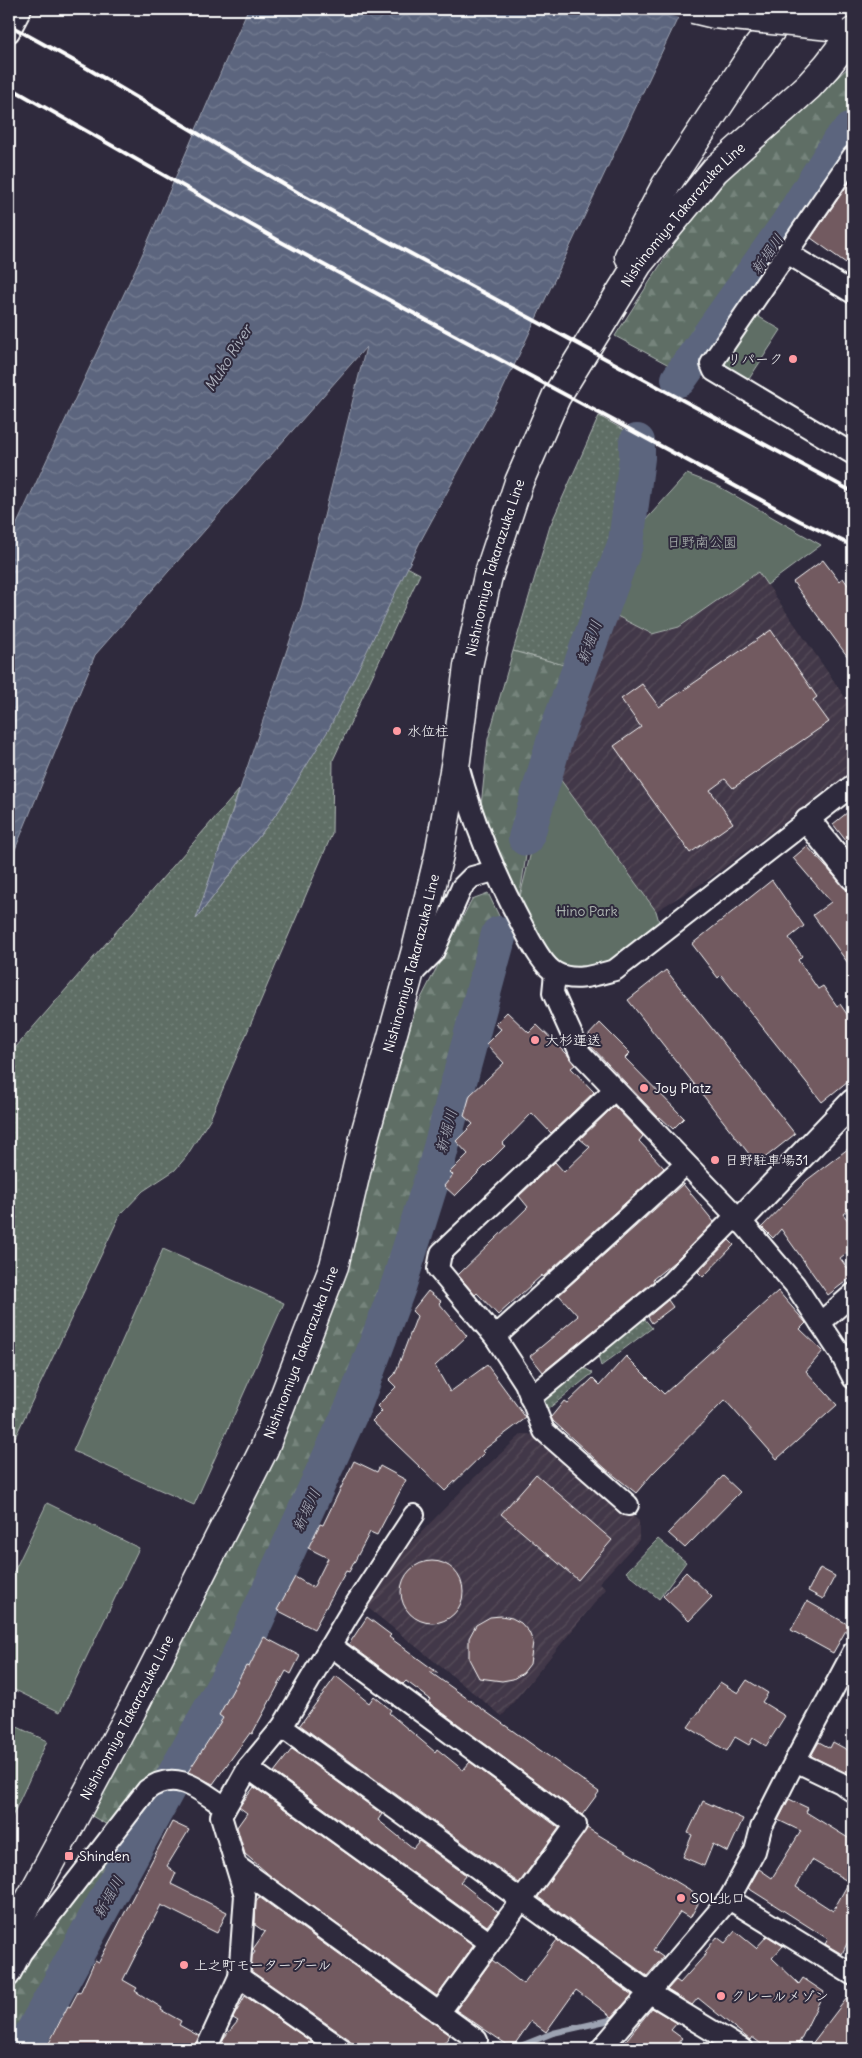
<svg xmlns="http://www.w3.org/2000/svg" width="862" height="2058" viewBox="0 0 862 2058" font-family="Delius,'Klee One',sans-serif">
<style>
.industrial{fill:url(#industrial-furrows)}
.grass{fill:url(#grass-dots);stroke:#aeb6b2}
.forest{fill:url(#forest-firs);stroke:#aeb6b2}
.park{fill:#5e6e65;stroke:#aeb6b2}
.water{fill:url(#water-waves);stroke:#9da3b2}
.pier{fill:#2f2a3d}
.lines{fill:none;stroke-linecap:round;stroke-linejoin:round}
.stream{stroke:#9da3b2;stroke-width:6}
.river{stroke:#5c657e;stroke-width:36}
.building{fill:#725a61;stroke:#fff;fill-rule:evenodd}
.minor-casing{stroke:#fff;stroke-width:24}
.tertiary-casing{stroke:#fff;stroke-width:29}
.secondary-casing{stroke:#fff;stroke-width:31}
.minor{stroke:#2f2a3d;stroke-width:20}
.tertiary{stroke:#2f2a3d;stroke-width:25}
.secondary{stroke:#2f2a3d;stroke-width:28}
.rail{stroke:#fff;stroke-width:4}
.secondary-bridge-casing{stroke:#fff;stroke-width:31;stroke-linecap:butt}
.secondary-bridge{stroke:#2f2a3d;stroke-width:28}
.poi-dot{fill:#ff9aa2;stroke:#2f2a3d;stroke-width:2}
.labels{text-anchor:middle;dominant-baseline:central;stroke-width:4;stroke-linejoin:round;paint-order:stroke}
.street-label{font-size:14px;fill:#fff;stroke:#2f2a3d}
.poi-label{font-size:14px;fill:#fff;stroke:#2f2a3d;text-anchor:start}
.park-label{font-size:14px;fill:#aeb6b2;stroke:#2f2a3d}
.water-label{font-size:15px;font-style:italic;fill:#aeb2be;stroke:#2f2a3d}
</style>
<defs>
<pattern id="industrial-furrows" width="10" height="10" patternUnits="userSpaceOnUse" patternTransform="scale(1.25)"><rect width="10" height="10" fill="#433848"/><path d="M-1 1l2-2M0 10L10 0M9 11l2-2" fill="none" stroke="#564c5a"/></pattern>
<pattern id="grass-dots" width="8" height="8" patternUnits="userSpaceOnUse" patternTransform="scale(1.25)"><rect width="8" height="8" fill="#5e6e65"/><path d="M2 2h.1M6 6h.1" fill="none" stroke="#76847c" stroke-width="1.8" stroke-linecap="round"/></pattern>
<pattern id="forest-firs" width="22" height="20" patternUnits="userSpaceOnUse" patternTransform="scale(1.25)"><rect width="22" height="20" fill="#5e6e65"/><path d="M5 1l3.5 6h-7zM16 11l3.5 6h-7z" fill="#76847c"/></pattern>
<pattern id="water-waves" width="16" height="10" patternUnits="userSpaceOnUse" patternTransform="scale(1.25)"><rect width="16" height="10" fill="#5c657e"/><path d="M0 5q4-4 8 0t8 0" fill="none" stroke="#747c91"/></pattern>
</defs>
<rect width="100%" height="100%" fill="#2f2a3d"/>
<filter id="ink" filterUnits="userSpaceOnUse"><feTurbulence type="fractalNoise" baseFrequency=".02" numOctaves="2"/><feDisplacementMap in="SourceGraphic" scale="10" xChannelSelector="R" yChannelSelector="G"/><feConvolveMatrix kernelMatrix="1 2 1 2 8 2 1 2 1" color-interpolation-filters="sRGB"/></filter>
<g filter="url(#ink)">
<g class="industrial">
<polygon points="758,571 853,709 853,770 709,879 656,911 552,768 613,614 652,634 678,627"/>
<polygon points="522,1434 539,1435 639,1521 639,1540 599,1583 606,1589 502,1716 367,1607 405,1549 475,1477"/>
</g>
<g class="grass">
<polygon points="599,416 633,435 616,520 571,667 513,651 550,526"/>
<polygon points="407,567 420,574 333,760 332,834 210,1119 186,1157 175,1170 143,1191 120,1215 9,1450 9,1055 239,790 197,918 280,809"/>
<polygon points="643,1317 652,1328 601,1366 598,1356"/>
<polygon points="579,1369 586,1369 593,1373 543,1413 537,1401"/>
<polygon points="658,1539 686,1562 659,1599 626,1572"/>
</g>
<g class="forest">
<polygon points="853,63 853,106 752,266 680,371 615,336 675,242 726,181"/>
<polygon points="513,651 571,667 540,767 519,900 509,886 481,806 488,739"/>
<polygon points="488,893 510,939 416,1274 382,1371 253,1601 169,1770 152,1774 111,1827 90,1815 241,1522 396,1047 472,899"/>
<polygon points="113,1846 121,1850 46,1985 14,2049 9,2049 9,1984 26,1966"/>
</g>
<g class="park">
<polygon points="754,314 781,330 747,382 726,366 724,360"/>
<polygon points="687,474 718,486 821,545 767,585 758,572 679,627 652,634 613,614 617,592 643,523"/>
<polygon points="552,768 656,911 660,925 613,963 580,971 549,959 519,900"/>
<polygon points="163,1249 284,1303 194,1505 73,1451"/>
<polygon points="47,1503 139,1548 60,1712 9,1687 9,1582"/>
<polygon points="9,1723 47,1741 9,1823"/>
</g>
<polygon class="water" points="248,9 682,9 502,391 420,542 329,729 280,809 196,919 302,605 366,347 95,655 9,864 9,541 142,255"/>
<polygon class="pier" points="641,9 684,9 680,18"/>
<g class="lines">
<polyline class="stream" points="513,2049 553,2033 610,2020 628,2003"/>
<g class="river">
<polyline points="679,379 789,223 840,141 853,129"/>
<polyline points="526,838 557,732 626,542 637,458 637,442"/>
<polyline points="24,2049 236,1664 356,1400 398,1287 436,1166 499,934"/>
</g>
</g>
<g class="building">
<polygon points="853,177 853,268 811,238"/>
<polygon points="823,560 839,581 843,578 853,592 853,664 793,582"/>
<polygon points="771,630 817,697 813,700 829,722 733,788 725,779 710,790 733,823 690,853 614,746 641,727 621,699 642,684 659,707"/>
<polygon points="853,808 853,850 833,824"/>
<polygon points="807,846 853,897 853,970 813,915 831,902 793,858"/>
<polygon points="772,880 804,926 789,938 802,956 798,960 818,989 823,986 837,1006 840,1004 853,1023 853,1077 822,1102 721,975 718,978 692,944"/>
<polygon points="666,970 795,1134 757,1164 628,1000"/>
<polygon points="507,1012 529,1033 537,1025 567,1054 575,1065 571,1068 594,1092 551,1133 532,1113 502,1144 505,1146 455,1196 444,1186 453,1175 450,1172 468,1154 456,1141 473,1124 464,1116 470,1095 504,1063 486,1044 501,1029 495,1024"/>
<polygon points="600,1023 630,1053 625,1058 684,1118 673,1129 660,1117 659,1118 589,1044 586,1038"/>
<polygon points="614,1106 643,1136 639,1141 664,1168 543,1277 542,1275 498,1315 477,1293 475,1295 458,1275 528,1207 519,1196 555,1162 564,1172 590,1147 580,1139"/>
<polygon points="853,1145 853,1206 843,1214 853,1227 853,1248 840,1258 853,1276 828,1295 781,1229 773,1238 762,1227 807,1180"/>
<polygon points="683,1184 714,1222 674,1262 653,1279 654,1281 543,1372 530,1356 578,1316 559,1295"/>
<polygon points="729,1240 734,1245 703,1277 698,1272"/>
<polygon points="428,1291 441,1301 439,1303 467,1336 435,1366 450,1392 487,1365 526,1418 482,1451 484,1453 445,1491 372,1421 382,1411 377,1406 396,1387 389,1380 395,1374 417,1316 412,1311"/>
<polygon points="778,1291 806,1323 800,1329 823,1351 806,1371 837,1405 777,1459 725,1400 653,1473 636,1493 606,1469 553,1421 551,1417 564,1401 567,1403 593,1378 600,1385 626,1356 664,1394"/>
<polygon points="668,1300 673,1307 652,1323 648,1317"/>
<polygon points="354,1461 377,1472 380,1466 406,1480 377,1535 370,1532 349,1572 346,1571 314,1629 277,1610 295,1577 312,1587 314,1586 328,1558 308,1548 320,1524 323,1525"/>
<polygon points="536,1474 612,1540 578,1580 501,1514"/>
<polygon points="723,1476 740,1492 685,1548 668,1533"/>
<circle cx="432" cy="1592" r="31"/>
<polygon points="820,1568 835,1576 823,1599 808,1591"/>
<polygon points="686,1572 712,1597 689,1621 663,1596"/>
<polygon points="807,1601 849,1625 833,1653 791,1630"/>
<polygon points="501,1616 512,1618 521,1623 529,1632 533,1642 530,1664 523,1673 513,1679 502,1681 479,1678 469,1659 469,1638 476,1625 490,1617"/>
<polygon points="367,1617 391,1635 389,1637 438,1673 430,1672 599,1792 582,1815 428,1702 430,1699 406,1681 403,1684 349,1644"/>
<polygon points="264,1637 300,1656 291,1674 286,1671 252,1734 250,1733 213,1784 188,1772 223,1718 219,1715 246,1666 249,1667"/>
<polygon points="336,1676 369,1703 374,1696 391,1710 389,1713 435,1752 437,1749 463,1770 470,1762 559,1828 519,1883 300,1725"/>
<polygon points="747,1680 768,1693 762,1702 785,1716 766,1746 753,1738 749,1745 735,1737 727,1751 688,1727 720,1682 738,1693"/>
<polygon points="819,1742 830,1748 833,1742 853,1753 853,1777 811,1756"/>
<polygon points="292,1749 382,1814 378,1820 413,1848 419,1841 466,1875 460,1882 498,1912 487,1926 274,1772"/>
<polygon points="254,1787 472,1944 473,1946 437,1996 273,1878 245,1854 237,1827 247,1813 239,1807"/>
<path d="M789,1799l19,9 -2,4 47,29v90l-11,23 -17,-10 3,-5 -80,-51 11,-19 13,9 29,-47 -23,-11zM812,1860l37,22 -16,29 -37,-24z"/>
<polygon points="703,1801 743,1819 728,1852 713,1844 704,1866 683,1857 692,1835 688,1833"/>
<polygon points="172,1822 189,1830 167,1866 176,1873 171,1884 227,1912 217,1933 161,1905 123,1980 137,1988 135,1991 162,2008 161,2010 181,2021 179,2025 199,2036 194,2049 46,2049 68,2006 70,2007 78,1992 80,1993 95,1960 99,1962"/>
<polygon points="587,1828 702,1897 690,1918 680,1912 653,1950 663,1957 647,1976 538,1897"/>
<polygon points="259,1897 450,2035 440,2049 354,2049 349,2039 251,1971 252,1956 255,1952 253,1949 265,1932 255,1925 256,1901"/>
<polygon points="735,1931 756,1948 767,1936 783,1946 772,1958 799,1984 803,1978 824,1992 796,2049 768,2049 752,2037 750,2040 698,1998 692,2005 667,1990 676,1980 680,1983 707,1953 705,1952 717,1937 725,1943"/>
<polygon points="557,1940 632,1995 612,2017 576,1990 546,2032 531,2021 512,2048 456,2010 492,1960 523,1984"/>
<polygon points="853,1990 853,2049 808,2049"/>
<polygon points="245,1996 322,2049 219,2049 223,2039 238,2021 233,2018"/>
<polygon points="652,2008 677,2023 671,2030 682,2038 673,2049 619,2049"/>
</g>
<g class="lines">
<defs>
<g id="minor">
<polyline points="9,32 21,9"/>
<polyline points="853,156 711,364 714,371 853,454"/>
<polyline points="787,253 853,293"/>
<path d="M458,765c16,60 36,107 65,162 7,13 19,39 33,46 19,10 40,2 59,-3l238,-185"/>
<polyline points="555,973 553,993 580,1053 740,1220 795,1285 840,1353 853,1378"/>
<polyline points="409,977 433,953 462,887 472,877 494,871"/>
<polyline points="614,1090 441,1253 438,1269 495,1337 525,1383 544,1431 628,1505"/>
<polyline points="820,1323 853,1294"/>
<polyline points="495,1337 685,1165"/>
<polyline points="530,1398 669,1284 736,1216"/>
<polyline points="331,1646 576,1825 439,2013"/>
<polyline points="282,1727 650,1993 742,2049"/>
<polyline points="795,1761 841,1783 853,1792"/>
<polyline points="248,1768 490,1943"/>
<polyline points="237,1866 477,2040 473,2049"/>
<polyline points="729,1899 853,1975"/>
<path d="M9,1976l12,-23 126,-163c29,-22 52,0 78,17"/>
<polyline points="239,1977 342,2049"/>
<polyline points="206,2049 239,1977 245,1895 221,1816 248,1768 282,1727 349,1614 414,1515"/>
<polyline points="601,2049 729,1899 755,1851 761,1828 795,1761 853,1652"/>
</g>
<g id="tertiary">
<polyline points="808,821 853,877"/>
<polyline points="740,1220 853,1102"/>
</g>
<g id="secondary">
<polyline points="629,256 666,185 754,52 787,9"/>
<path id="s1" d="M9,1938l123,-228 132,-261 70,-183 31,-132 51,-184 23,-95 17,-95 12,-94 20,-90 31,-94 37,-85 82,-133 77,-94 93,-83 19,-21 26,-34"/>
</g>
</defs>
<use href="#minor" class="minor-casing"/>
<use href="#tertiary" class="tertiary-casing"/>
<use href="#secondary" class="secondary-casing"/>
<use href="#minor" class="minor"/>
<use href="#tertiary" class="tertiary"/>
<use href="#secondary" class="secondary"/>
<g class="rail">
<polyline points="9,25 85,67 302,195 853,492"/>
<polyline points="9,87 283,243 800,521 853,546"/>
</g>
<defs>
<polyline id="secondary-bridge" points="693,9 714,14 830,26"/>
</defs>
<use href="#secondary-bridge" class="secondary-bridge-casing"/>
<use href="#secondary-bridge" class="secondary-bridge"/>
</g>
</g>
<g class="poi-dot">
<circle cx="793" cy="359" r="5"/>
<circle cx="397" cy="731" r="5"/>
<circle cx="535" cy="1040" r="5"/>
<circle cx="644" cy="1088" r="5"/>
<circle cx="715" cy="1160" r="5"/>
<rect x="64" y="1851" width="10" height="10" rx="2.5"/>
<circle cx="681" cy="1898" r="5"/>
<circle cx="184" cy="1965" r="5"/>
<circle cx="721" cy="1996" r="5"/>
</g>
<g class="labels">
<g class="street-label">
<text stroke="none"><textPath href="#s1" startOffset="1870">Nishinomiya Takarazuka Line</textPath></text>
<text stroke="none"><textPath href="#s1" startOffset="1465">Nishinomiya Takarazuka Line</textPath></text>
<text stroke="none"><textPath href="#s1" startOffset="1060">Nishinomiya Takarazuka Line</textPath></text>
<text stroke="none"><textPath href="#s1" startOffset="655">Nishinomiya Takarazuka Line</textPath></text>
<text stroke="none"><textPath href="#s1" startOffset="250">Nishinomiya Takarazuka Line</textPath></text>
</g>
<g class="poi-label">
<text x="783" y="359" text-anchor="end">リパーク</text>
<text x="407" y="731">水位柱</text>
<text x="545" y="1040">大杉運送</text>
<text x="654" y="1088">Joy Platz</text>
<text x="725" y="1160">日野駐車場31</text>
<text x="79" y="1856">Shinden</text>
<text x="691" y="1898">SOL北口</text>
<text x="194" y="1965">上之町モータープール</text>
<text x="731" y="1996">クレールメゾン</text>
</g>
<g class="park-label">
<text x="702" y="542">日野南公園</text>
<text x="587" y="911">Hino Park</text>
</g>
<g class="water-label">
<text transform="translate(767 254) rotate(-55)">新堀川</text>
<text transform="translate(228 358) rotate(-58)">Muko River</text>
<text transform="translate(589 642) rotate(-70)">新堀川</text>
<text transform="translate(446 1131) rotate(-75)">新堀川</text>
<text transform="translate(306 1510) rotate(-65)">新堀川</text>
<text transform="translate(108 1897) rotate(-61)">新堀川</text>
</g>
</g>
<rect width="862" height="2058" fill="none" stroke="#2f2a3d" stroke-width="30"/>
<rect x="15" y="15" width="832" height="2028" fill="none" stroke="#fff" stroke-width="2" filter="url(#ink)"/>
</svg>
